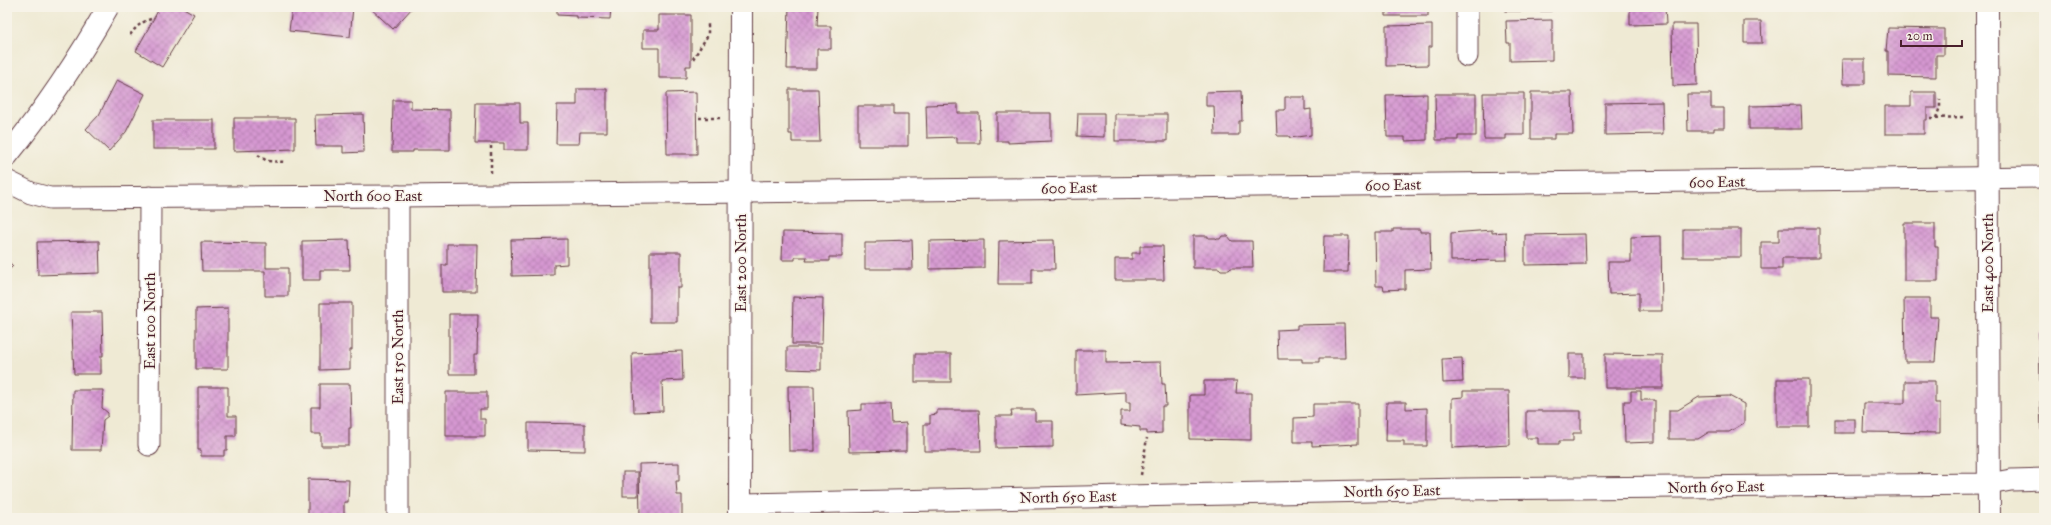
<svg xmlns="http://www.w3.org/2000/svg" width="2051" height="525" viewBox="0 0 2051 525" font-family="'IM FELL Great Primer',serif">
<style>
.building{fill:url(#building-cross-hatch)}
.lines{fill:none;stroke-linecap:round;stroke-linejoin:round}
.minor-casing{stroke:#633d44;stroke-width:23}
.tertiary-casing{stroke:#633d44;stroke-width:24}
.secondary-casing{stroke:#633d44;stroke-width:24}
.path{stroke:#633d44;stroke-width:2.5;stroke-dasharray:3 3;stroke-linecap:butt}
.minor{stroke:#fff;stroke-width:21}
.tertiary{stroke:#fff;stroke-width:22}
.secondary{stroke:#fff;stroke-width:22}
.labels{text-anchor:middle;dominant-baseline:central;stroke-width:3;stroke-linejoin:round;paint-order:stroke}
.street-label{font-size:15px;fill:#4a1f2b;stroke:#f7f3e8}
</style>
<defs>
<pattern id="building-cross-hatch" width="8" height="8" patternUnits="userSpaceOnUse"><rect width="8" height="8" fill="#d698d2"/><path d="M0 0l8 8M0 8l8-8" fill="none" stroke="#b07bab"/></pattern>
</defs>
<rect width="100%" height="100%" fill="#f7f3e8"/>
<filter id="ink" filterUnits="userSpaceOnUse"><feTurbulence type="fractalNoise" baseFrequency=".025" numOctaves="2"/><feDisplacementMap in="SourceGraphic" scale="8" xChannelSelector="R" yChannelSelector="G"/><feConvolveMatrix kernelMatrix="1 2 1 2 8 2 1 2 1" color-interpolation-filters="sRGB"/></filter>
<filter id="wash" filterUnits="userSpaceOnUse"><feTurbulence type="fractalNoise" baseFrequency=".012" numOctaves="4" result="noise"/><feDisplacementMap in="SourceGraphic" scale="16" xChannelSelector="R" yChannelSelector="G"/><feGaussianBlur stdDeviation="0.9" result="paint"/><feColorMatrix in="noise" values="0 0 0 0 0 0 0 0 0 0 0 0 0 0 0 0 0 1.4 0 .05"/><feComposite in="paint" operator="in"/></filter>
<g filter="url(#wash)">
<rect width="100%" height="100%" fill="#efead4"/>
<g id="blocks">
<g class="building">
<polygon points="160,7 182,7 194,14 162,67 136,51"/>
<polygon points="292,7 353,7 350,37 289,31"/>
<polygon points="369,7 413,7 393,29"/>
<polygon points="557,7 611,7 610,19 577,18 577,16 557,15"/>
<polygon points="789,7 818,7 817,26 831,26 831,49 817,49 817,69 787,69"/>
<rect x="1386" y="7" width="42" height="9"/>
<rect x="1505" y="7" width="46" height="4"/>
<polygon points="1630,7 1665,7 1666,24 1630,25"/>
<polygon points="659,15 691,15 691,66 686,66 686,78 659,78 659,48 643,48 643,30 659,30"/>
<polygon points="1552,20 1552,60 1510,61 1510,43 1507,43 1506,21"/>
<polygon points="1744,21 1761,21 1762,43 1744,43"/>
<polygon points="1672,24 1696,24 1697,85 1673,86"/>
<polygon points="1432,25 1432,47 1428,47 1428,65 1386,66 1386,26"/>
<polygon points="1888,28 1944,29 1944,55 1936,55 1936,77 1888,76 1888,51 1886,51"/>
<polygon points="1842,59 1865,59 1865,84 1843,84"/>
<polygon points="117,80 145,94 126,132 109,151 86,129 99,115"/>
<polygon points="577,89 607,89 607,132 580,132 579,144 556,144 557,105 577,105"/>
<polygon points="789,89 818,89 820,142 792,142 792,134 789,134"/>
<polygon points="1241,91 1242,121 1239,121 1239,135 1215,135 1214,106 1206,106 1206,92"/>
<polygon points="696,92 697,154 667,154 666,93"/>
<polygon points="1531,92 1572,92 1573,134 1554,134 1554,139 1531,139"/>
<polygon points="1911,92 1936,92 1936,108 1927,108 1927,120 1924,120 1924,134 1885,134 1885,106 1911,106"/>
<polygon points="1483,93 1524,93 1524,135 1506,135 1506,139 1484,139"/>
<polygon points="1427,94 1427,140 1405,141 1405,137 1387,137 1386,95"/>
<polygon points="1435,94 1476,94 1476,136 1458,136 1458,140 1436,140"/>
<polygon points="1687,94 1711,94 1711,108 1724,108 1724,128 1714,128 1714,131 1688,131"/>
<polygon points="1285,97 1305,97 1305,110 1311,109 1311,135 1290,138 1289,136 1277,136 1276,110 1285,110"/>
<polygon points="393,100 411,100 411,109 450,110 450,150 413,150 413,152 392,152"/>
<polygon points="1662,102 1663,134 1605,135 1605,103"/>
<polygon points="476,103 520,103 520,123 528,123 528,150 504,150 504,143 475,143"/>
<polygon points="958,104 958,113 979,113 980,143 957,143 957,137 927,138 926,105"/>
<polygon points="1801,105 1802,129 1749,129 1749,106"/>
<polygon points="858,106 894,106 894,114 908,114 908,146 858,146"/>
<polygon points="997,113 1051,113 1051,141 1008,143 1008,141 997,141"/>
<polygon points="1078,113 1104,113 1104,137 1077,136"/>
<polygon points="363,114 364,152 343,153 343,146 316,146 315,115"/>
<rect x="1115" y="114" width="52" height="27"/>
<polygon points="234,118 295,118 295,149 234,151"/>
<rect x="153" y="120" width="61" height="29"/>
<polygon points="1904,223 1935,223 1935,247 1938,247 1938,281 1904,281"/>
<polygon points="1779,228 1819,228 1819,258 1782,258 1782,269 1761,269 1761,242 1779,242"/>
<polygon points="1393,229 1420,229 1420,232 1430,232 1431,269 1405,270 1405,289 1384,290 1383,286 1376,286 1375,232 1393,232"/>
<rect x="1683" y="229" width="58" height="28"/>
<polygon points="1492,230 1492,233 1506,232 1507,260 1451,261 1451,233"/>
<polygon points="783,232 842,233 842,257 829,257 829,261 806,261 807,257 795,257 795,260 782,260"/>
<polygon points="1585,234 1586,264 1525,265 1525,235"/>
<polygon points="1193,236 1208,236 1208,238 1216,238 1217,239 1220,239 1222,236 1228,236 1232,241 1252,241 1253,268 1231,268 1229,270 1221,270 1219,268 1193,268"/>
<polygon points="1324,236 1349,236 1348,272 1323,272"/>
<polygon points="1661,236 1662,311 1639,311 1639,293 1609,294 1608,262 1631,262 1631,237"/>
<polygon points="567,239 567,264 554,265 554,275 512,276 511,240"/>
<polygon points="349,240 350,270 320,270 320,280 302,280 302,241"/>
<polygon points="912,240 913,269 865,269 865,243 876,243 876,241"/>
<polygon points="984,240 984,268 929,269 929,241"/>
<polygon points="1054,240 1055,269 1032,269 1032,284 998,284 999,241"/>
<polygon points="99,241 100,273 38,275 37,242"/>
<polygon points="201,242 266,243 266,268 288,268 288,296 265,296 265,271 202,271"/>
<polygon points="447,244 477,244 476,292 442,292 442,265 447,265"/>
<polygon points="1140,246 1163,246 1164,280 1115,280 1115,259 1132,259 1132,253 1140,253"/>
<polygon points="650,252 681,252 681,288 677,288 677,322 650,322"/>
<polygon points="7,260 13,266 7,272"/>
<polygon points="793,297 823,298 822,344 792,344"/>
<polygon points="1904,298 1930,298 1930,317 1938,317 1935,362 1905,362"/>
<polygon points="320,303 352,303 352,350 350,350 350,369 320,370"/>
<polygon points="228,308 228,369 196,369 196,309"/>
<polygon points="71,312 102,312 103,356 101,356 101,374 74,374"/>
<polygon points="449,314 478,314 477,355 474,355 474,374 449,374"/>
<polygon points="1344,324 1345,358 1319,358 1319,362 1302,362 1302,359 1278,359 1277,330 1297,329 1297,325"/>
<polygon points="2039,332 2044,332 2044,383 2040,383"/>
<polygon points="787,347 821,347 821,370 787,369"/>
<polygon points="1076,350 1106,350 1106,363 1161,362 1162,384 1165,384 1166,406 1162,406 1162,433 1147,434 1147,431 1140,431 1140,427 1121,425 1121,411 1130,411 1130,402 1126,402 1126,392 1076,395"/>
<polygon points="682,351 683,380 662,381 663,411 634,412 632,353"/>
<rect x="915" y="354" width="36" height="28"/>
<rect x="1569" y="354" width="15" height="24"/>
<polygon points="1605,354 1663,355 1663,388 1605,388"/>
<polygon points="1462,358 1463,382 1443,383 1442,359"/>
<rect x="1777" y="379" width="32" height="48"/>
<polygon points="1204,381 1237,381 1236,393 1251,393 1251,440 1190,439 1190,395 1204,395"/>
<polygon points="1905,381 1935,381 1935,403 1940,403 1940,433 1863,432 1864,403 1905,403"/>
<polygon points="320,384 350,384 351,428 349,428 349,446 321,446 321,434 311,434 311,407 320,407"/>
<polygon points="788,386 814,386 815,451 789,451"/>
<polygon points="198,387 228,387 228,416 236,416 236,436 227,436 227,450 224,450 224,456 201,456 201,450 198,450"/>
<polygon points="73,390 103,390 102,408 108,413 108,416 103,420 101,450 72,450"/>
<polygon points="1463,391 1509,391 1510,445 1452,448 1452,398 1463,397"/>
<polygon points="1631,391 1641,391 1641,400 1655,400 1655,442 1625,443 1624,401 1631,401"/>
<polygon points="446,392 487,392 487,409 480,409 480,419 485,419 485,436 446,436"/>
<polygon points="1729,396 1744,404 1744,423 1729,432 1709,432 1698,439 1669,439 1669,410 1678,410 1699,397"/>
<polygon points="2040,401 2044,401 2044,430 2041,430"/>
<polygon points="1387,402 1406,402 1406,409 1427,408 1427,446 1404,446 1404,441 1386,441"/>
<polygon points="862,404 891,404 892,424 906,423 906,451 849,452 848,411 862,410"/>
<polygon points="1313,404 1358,404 1358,444 1312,446 1312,442 1294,442 1294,418 1313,417"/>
<polygon points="937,410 979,410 981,451 924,451 924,424 930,424 930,415 937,414"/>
<polygon points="1011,410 1035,410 1035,421 1053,421 1053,447 996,448 996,416 1012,416"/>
<polygon points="1526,411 1581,411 1581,433 1573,433 1573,441 1559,441 1559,444 1538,444 1538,438 1526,438"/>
<rect x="1835" y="419" width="20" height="14"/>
<polygon points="528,423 585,424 585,451 528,450"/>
<polygon points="679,463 679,481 676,481 677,495 682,495 682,518 640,518 639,464"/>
<rect x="623" y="472" width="15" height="24"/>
<polygon points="308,479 349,480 348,502 344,502 344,518 308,518"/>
</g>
</g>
</g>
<g filter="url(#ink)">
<use href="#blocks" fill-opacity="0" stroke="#633d44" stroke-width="1"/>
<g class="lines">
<defs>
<g id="minor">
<polyline points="1467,7 1467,56"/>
<path d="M7,156c38,-47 71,-96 101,-149"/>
<polyline points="7,181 31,193 50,198 398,196 2044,177"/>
<polyline points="149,445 150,197"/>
<polyline points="740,504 1464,489 1989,484 2011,480 2044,479"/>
<polyline points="398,518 398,196"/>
</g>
<polyline id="tertiary" points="740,518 741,7"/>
<polyline id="secondary" points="1987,7 1989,518"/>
</defs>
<use href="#minor" class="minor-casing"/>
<use href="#tertiary" class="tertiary-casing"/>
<use href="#secondary" class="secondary-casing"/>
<g class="path">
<path d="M130,35c6,-8 11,-13 21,-16"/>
<polyline points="693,59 708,35 708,23"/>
<polyline points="699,118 720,118"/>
<polyline points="1930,118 1965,117"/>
<polyline points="1936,118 1940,107 1940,99"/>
<polyline points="491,146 491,175"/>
<polyline points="258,155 267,161 286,162"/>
<polyline points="1141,475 1147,438"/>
</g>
<use href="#minor" class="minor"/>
<use href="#tertiary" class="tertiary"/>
<use href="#secondary" class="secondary"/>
</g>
</g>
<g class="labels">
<g class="street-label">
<text transform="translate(1717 182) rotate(-1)">600 East</text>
<text transform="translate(1393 185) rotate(-1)">600 East</text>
<text transform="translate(1069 188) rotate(-1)">600 East</text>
<text x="373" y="196">North 600 East</text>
<text transform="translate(741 263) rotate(-90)">East 200 North</text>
<text transform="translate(1988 263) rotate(-90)">East 400 North</text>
<text transform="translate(150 321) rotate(-90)">East 100 North</text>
<text transform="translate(398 357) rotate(-90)">East 150 North</text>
<text transform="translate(1716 487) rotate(-1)">North 650 East</text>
<text transform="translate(1392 491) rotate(-1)">North 650 East</text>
<text transform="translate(1068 497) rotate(-1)">North 650 East</text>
</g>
</g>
<rect width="2051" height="525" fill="none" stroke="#f7f3e8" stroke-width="24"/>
<path d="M1901 40v6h61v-6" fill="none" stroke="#4a1f2b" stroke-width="2"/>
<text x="1907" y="40" font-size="12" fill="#4a1f2b" stroke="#f7f3e8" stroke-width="3" paint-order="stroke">20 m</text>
</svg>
